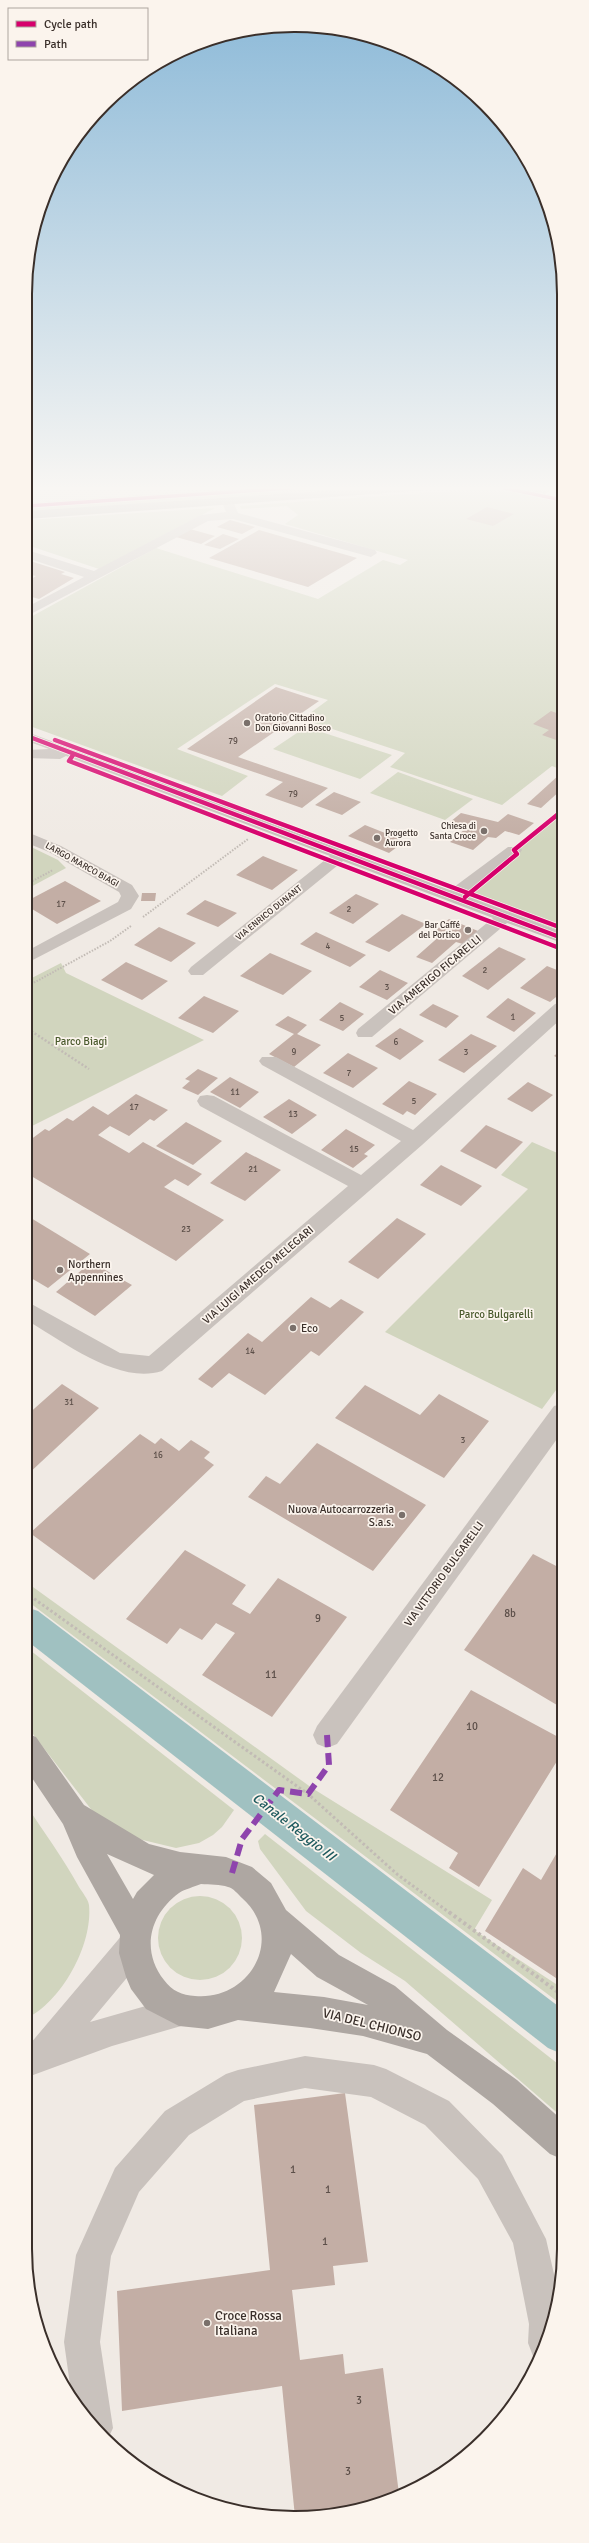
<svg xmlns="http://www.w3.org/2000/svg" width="589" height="2543" viewBox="0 0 589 2543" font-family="Signika,sans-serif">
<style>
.green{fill:#d1d5be}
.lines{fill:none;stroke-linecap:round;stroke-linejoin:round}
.canal{fill:#a0c1c1;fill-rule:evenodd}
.building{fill:#c3aea5}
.path-far3{stroke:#c2bbb5;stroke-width:2;stroke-dasharray:1.5 1.5;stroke-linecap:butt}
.path-far2{stroke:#c2bbb5;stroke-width:2.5;stroke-dasharray:2 2;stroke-linecap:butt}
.path-far1{stroke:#c2bbb5;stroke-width:3;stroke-dasharray:2.5 2.5;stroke-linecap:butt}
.path{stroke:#c2bbb5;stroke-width:4;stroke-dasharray:3 3;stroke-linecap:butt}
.minor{fill:#c9c2bd;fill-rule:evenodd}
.major{fill:#aea7a2;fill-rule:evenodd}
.quiet{stroke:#8e44ad;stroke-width:6;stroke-dasharray:12 6;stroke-linecap:butt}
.cycleway-far1-casing{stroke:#fbf4ed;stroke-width:5}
.cycleway-casing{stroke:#fbf4ed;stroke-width:6}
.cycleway-far1{stroke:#d6006c;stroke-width:3.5}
.cycleway{stroke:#d6006c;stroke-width:4.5}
.poi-dot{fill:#7a706b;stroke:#fbf4ed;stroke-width:1.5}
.labels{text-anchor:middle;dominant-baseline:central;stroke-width:3.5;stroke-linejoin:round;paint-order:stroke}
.far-poi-label{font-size:9px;fill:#3a2f2a;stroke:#fbf4ed;text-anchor:start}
.number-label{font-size:9px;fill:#5c4f49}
.far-street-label{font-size:9px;fill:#3a2f2a;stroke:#fbf4ed}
.street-label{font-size:11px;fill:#3a2f2a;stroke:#fbf4ed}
.park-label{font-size:11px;fill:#4a5a2d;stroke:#fbf4ed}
.poi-label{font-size:11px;fill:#3a2f2a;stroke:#fbf4ed;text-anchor:start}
.near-number-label{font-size:11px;fill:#5c4f49}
.near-street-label{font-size:13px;fill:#3a2f2a;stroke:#fbf4ed}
.near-poi-label{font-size:13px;fill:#3a2f2a;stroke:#fbf4ed;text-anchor:start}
.near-water-label{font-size:14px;font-style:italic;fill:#1e5a5e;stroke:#fbf4ed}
.rim{fill:none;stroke:#3a2f2a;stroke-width:2}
</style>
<rect width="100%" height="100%" fill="#f0eae4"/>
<g class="green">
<polygon points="267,486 383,486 27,512 27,503"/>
<polygon points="481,489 524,493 562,501 562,770 552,766 502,805 390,767 405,753 302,719 328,700 275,684 177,749 248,776 222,796 27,725 27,619 156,548 318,599 383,560 400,565 408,560 285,524 298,515 287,506 241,509 240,506"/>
<polygon points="215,508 99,569 27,545 27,520"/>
<polygon points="306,727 392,755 360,779 273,749"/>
<polygon points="398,772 473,799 445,820 370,793"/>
<polygon points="562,808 562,932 463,895"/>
<polygon points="27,845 58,860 66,868 27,889"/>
<polygon points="61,963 66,973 204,1040 26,1129 26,981"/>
<polygon points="532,1142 562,1155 562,1382 542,1409 385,1332 528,1189 501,1175"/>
<polygon points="26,1582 312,1788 492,1900 474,1930 562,1988 562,2005 26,1600"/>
<polygon points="26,1647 234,1810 222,1827 213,1835 199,1843 176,1848 122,1835 94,1813 26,1725"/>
<path d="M26,1805c18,27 37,53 53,82 3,5 9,12 10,18 4,40 -28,98 -64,114v-77l6,-13 -6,-10z"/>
<polygon points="265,1834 562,2067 562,2117 405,1981 361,1953 306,1911 260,1849 258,1841"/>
<circle cx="200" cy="1938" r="42"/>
</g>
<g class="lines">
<polygon class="canal" points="26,1607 38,1611 562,2009 562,2054 548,2048 26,1640"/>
</g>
<g class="building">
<polygon points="487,507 514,514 493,526 466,519"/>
<polygon points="230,520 255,527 242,534 217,527"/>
<polygon points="190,529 215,536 201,544 176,537"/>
<polygon points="259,530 357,558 308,587 209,558"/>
<polygon points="223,534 239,539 220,549 204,545"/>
<polygon points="27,560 65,572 61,574 74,578 39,599 32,597 27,599 27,582 36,576 27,574"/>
<polygon points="276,687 319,701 238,757 328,788 302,808 265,795 283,782 187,749"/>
<polygon points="551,711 562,715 562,742 542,735 549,730 533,724"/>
<polygon points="559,775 562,776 562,789 541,808 527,804"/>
<polygon points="334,792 361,802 342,815 315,805"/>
<polygon points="461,813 498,822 508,814 534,823 519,835 505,831 496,838 488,837 473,850 450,842 465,829 450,822"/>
<polygon points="365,825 405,841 389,853 348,836"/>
<polygon points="263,856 280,863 298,870 272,890 236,875"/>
<polygon points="65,881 101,901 57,924 27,906 27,901"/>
<polygon points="142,893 156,893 155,901 141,901"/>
<polygon points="356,894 379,904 353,924 329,913"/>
<polygon points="205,900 237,913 218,927 186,914"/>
<polygon points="402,914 426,924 389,952 365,942"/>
<polygon points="449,919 478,931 463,944 456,942 432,963 416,957 442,934 435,931"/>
<polygon points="159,927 196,943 171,962 134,945"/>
<polygon points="316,932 366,955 350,967 300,944"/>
<polygon points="499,947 526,959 488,990 462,976"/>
<polygon points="270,953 312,971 283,995 240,976"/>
<polygon points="126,962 168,981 142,1000 101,980"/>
<polygon points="547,966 562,972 562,992 550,1002 520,988"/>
<polygon points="380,970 408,983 387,1000 359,987"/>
<polygon points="204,996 239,1011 213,1033 178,1018"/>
<polygon points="508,998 536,1013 514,1032 486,1017"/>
<polygon points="340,1002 364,1014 343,1031 319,1020"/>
<polygon points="433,1004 459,1016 446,1028 419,1015"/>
<polygon points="288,1016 307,1025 297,1034 321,1045 294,1067 269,1054 294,1034 275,1025"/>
<polygon points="400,1028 424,1041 400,1060 375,1046"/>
<polygon points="471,1034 497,1046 464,1073 438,1060"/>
<polygon points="562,1049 562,1060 554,1056"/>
<polygon points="348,1053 378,1068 353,1088 323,1073"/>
<polygon points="198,1069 218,1078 198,1095 182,1088 190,1081 185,1079"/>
<polygon points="230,1077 259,1092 240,1108 210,1092"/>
<polygon points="409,1081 437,1094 415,1115 407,1111 403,1115 382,1104"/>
<polygon points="528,1082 553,1095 532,1112 507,1099"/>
<polygon points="136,1094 168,1110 154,1121 150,1119 129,1136 110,1126 98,1135 129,1153 143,1142 202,1174 188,1186 175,1179 164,1187 224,1220 176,1261 26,1173 26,1153 32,1148 26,1143 45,1129 49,1131 67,1118 73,1121 93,1106 108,1115"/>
<polygon points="289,1099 317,1115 292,1134 263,1117"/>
<polygon points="186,1122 222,1141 193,1165 156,1146"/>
<polygon points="486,1125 523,1142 496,1169 460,1151"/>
<polygon points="346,1129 375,1145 364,1154 368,1156 353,1168 321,1150"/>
<polygon points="246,1152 281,1170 245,1201 210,1183"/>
<polygon points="441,1165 482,1186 461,1206 420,1185"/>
<polygon points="26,1215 90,1254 48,1288 26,1275"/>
<polygon points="397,1218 426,1234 378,1279 348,1262"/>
<polygon points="91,1262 132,1285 95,1316 56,1292"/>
<polygon points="311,1297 330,1308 341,1299 364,1312 319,1356 311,1351 265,1395 229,1373 212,1388 198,1379 248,1333 262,1342"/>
<polygon points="62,1384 99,1408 26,1476 26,1416"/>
<polygon points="365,1385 420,1415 439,1394 489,1421 444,1478 335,1418"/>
<polygon points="140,1434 155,1444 161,1438 179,1451 191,1440 210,1452 204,1458 214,1465 94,1580 30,1533"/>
<polygon points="317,1443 426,1505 373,1571 248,1497 266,1476 280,1484"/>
<polygon points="185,1550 246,1585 232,1604 250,1614 278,1578 347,1617 272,1717 202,1675 235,1633 216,1623 202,1640 180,1628 167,1644 126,1619"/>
<polygon points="533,1554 562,1569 562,1708 464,1650"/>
<polygon points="471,1690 562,1739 562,1753 479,1887 449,1868 458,1853 390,1810"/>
<polygon points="562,1844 562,1982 485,1931 523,1868 541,1880"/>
<polygon points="345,2093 368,2262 333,2266 335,2285 292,2290 300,2360 343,2354 345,2374 383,2368 399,2494 381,2504 329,2516 295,2517 282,2386 122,2411 117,2291 270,2270 254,2105"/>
</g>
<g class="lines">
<g class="path-far3">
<polyline points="27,884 53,870"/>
<polyline points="143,917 248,839"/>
<polyline points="26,987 110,941 131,926"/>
<polyline points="26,1028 29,1030"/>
</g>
<polyline class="path-far2" points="28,1029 89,1069"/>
<polyline class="path-far1" points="26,1593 308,1794 398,1875 450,1913"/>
<polyline class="path" points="449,1912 562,1995"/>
<g class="minor">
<polygon points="562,491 562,499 556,497 556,493"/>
<polygon points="228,498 232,499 238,513 375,550 377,553 371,557 233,519 208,521 27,616 27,607 84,577 27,558 27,550 94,571 201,515 226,512 222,502"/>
<polygon points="27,732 450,890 508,847 520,847 522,850 520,853 464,895 562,932 562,943 507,923 372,1037 358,1037 356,1033 358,1029 493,918 343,861 203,975 191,975 188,971 191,967 330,856 66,756 60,759 27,758 27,750 49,749 27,741"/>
<polygon points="27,832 61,846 132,885 139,896 131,909 27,963 27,951 118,902 121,896 119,892 49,852 27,843"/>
<path d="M562,1002v16l-140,127 -260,226c-44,14 -99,-30 -136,-51v-19l94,52 29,3 199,-170 -148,-80 -3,-5 3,-5 7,-1 7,1 147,79 40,-34 -139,-76 -3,-4 3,-4h14l137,73 142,-126z"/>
<polygon points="562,1404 562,1432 337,1744 327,1748 317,1744 313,1735 317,1726 554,1406"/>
<polygon points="134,1930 145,1934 149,1945 145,1956 90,2022 184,1995 195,2000 200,2011 195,2022 112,2046 25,2078 25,2046 30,2044 123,1934"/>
<polygon points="305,2056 374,2065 386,2069 449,2101 502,2155 546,2239 559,2296 550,2335 539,2358 533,2356 528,2343 529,2324 513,2243 478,2179 425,2125 371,2097 305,2088 244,2101 189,2135 139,2192 111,2256 100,2342 113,2428 107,2441 92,2426 71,2392 64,2342 76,2255 115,2168 165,2111 226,2074 238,2070"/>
</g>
<g class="major">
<polygon points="396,486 448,486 442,489 27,519 27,511"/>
<polygon points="508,486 533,486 548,489 550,491 544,494 514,489"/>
<path d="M26,1733l10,4 48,68 65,39 31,8 46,5 26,10 19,16 15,27 53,45 56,31 52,44 70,50 45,40v39l-12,-5 -57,-50 -66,-50 -64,-18 -53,-8 -72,-8 -30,9 -29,-3 -33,-17 -15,-20 -5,-12 -7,-24 1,-18 -43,-78 -14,-33 -37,-55zM107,1854l47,21 -17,17 -4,7zM201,1884c9,1 19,0 27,3 5,1 10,7 14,11 44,39 8,103 -47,98 -13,-1 -23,-5 -31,-16 -23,-29 -15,-65 15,-87 6,-4 15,-6 22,-9zM291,1954l26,23 51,28 -44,-8 -50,-5z"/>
</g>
<polyline class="quiet" points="232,1873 242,1839 279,1790 308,1794 329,1765 327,1735"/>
<defs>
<g id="cycleway-far1">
<polyline points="495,486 562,500"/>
<polyline points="27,506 319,486"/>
</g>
<g id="cycleway">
<polyline points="27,736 562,938"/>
<polyline points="55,740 562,928"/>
<polyline points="73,755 69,761 562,949"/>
<polyline points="465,897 517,854 514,850 562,811"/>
</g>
</defs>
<use href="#cycleway-far1" class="cycleway-far1-casing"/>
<use href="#cycleway" class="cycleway-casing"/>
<use href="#cycleway-far1" class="cycleway-far1"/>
<use href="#cycleway" class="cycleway"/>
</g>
<linearGradient id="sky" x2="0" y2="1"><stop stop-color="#8bb9d8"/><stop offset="0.58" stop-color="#f8f6f3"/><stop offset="1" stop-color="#f8f6f3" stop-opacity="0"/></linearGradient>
<rect width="589" height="842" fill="url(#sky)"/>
<g class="poi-dot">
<circle cx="247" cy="723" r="4"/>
<circle cx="484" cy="831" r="4"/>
<circle cx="377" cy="838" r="4"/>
<circle cx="468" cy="930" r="4"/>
<circle cx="60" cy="1270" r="4"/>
<circle cx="293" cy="1328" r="4"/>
<circle cx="402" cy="1515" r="4"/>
<circle cx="207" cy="2323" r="4"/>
</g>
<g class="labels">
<g class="far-poi-label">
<text x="255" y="718">Oratorio Cittadino<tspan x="255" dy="10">Don Giovanni Bosco</tspan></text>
<text x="476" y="826" text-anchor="end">Chiesa di<tspan x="476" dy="10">Santa Croce</tspan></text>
<text x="385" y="833">Progetto<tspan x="385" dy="10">Aurora</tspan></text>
<text x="460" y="925" text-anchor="end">Bar Caffé<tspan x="460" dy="10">del Portico</tspan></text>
</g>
<g class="number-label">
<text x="233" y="741">79</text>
<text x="293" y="794">79</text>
<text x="61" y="904">17</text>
<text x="349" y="909">2</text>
<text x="328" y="946">4</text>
<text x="485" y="970">2</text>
<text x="387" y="987">3</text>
<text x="513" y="1017">1</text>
<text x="342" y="1018">5</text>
<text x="396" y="1042">6</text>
<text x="294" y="1052">9</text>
<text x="466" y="1052">3</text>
<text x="349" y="1073">7</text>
<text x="235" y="1092">11</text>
<text x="414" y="1101">5</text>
<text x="134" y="1107">17</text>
<text x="293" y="1114">13</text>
<text x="354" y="1149">15</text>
<text x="253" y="1169">21</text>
<text x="186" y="1229">23</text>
<text x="250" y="1351">14</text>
<text x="69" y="1402">31</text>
<text x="463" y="1440">3</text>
<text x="158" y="1455">16</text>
</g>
<g class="far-street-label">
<text transform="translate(82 865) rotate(29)">LARGO MARCO BIAGI</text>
<text transform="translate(269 913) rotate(-39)">VIA ENRICO DUNANT</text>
</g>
<g class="street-label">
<text transform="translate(435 975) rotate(-40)">VIA AMERIGO FICARELLI</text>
<text transform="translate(258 1275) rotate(-41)">VIA LUIGI AMEDEO MELEGARI</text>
<text transform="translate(444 1574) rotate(-54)">VIA VITTORIO BULGARELLI</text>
</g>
<g class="park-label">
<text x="81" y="1041">Parco Biagi</text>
<text x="496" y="1314">Parco Bulgarelli</text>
</g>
<g class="poi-label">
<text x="68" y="1264">Northern<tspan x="68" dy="13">Appennines</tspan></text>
<text x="301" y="1328">Eco</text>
<text x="394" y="1509" text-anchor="end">Nuova Autocarrozzeria<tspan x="394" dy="13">S.a.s.</tspan></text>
</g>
<g class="near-number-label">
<text x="510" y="1613">8b</text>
<text x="318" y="1618">9</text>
<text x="271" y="1674">11</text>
<text x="472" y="1726">10</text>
<text x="438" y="1777">12</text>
<text x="293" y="2169">1</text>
<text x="328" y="2189">1</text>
<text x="325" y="2241">1</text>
<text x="359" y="2400">3</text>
<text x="348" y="2471">3</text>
</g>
<g class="near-street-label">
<text transform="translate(372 2025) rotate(14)">VIA DEL CHIONSO</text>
</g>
<g class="near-poi-label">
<text x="215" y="2316">Croce Rossa<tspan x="215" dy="15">Italiana</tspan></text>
</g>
<g class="near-water-label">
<text transform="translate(294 1827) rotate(38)">Canale Reggio III</text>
</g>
</g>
<path d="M0 0H589V2543H0ZM294 32H295A262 262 0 0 1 557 294V2249A262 262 0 0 1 295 2511H294A262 262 0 0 1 32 2249V294A262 262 0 0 1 294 32Z" fill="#fbf4ed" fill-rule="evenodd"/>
<path class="rim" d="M294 32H295A262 262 0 0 1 557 294V2249A262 262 0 0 1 295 2511H294A262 262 0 0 1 32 2249V294A262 262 0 0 1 294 32Z"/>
<rect x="8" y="8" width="140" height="52" fill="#fbf4ed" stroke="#aea59f"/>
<rect x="16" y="21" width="20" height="6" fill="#d6006c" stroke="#aea59f"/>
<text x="44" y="28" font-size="12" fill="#3a2f2a">Cycle path</text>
<rect x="16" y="41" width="20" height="6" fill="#8e44ad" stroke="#aea59f"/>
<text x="44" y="48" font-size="12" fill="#3a2f2a">Path</text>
</svg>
